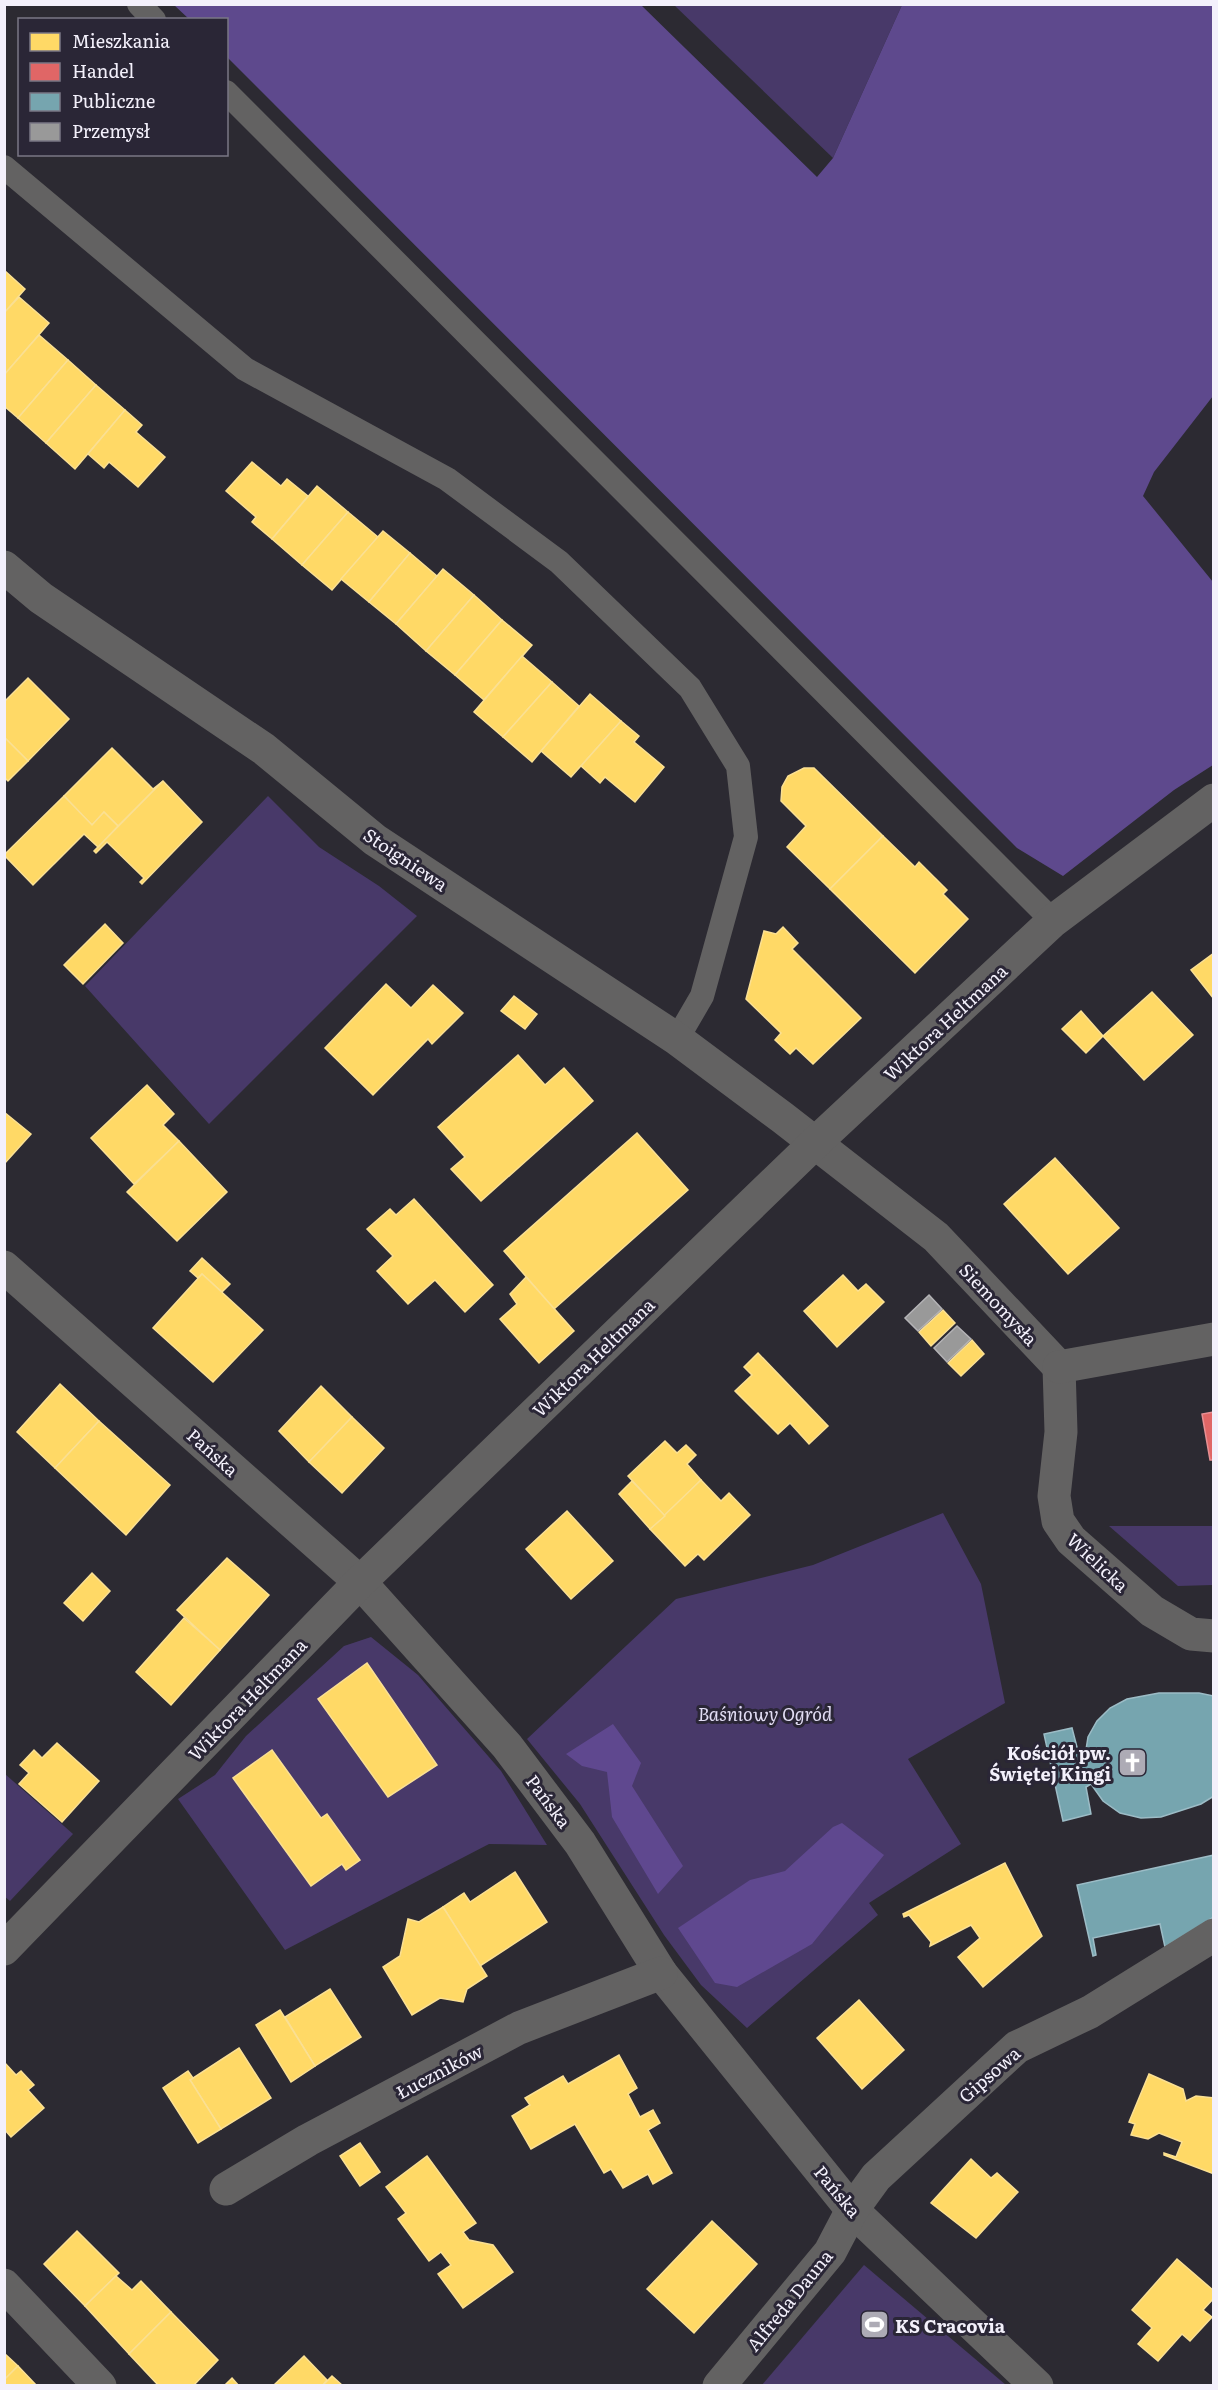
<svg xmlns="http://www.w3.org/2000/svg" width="1218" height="2390" viewBox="0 0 1218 2390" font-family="Literata,serif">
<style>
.green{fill:#483969}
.forest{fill:#5e498d}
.water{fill:#5f488f}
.homes{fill:#ffd966;stroke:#fbe093;stroke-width:1.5}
.shops{fill:#e06666;stroke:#e68f93;stroke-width:1.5}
.public{fill:#76a5af;stroke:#9cbcc6;stroke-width:1.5}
.industry{fill:#999;stroke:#b4b3b6;stroke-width:1.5}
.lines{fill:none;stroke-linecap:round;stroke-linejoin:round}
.service{stroke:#636262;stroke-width:24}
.minor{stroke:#636262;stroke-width:33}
.labels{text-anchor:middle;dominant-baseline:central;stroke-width:6;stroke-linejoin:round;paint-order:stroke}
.street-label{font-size:18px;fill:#f3f0fb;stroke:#2a2636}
.park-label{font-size:18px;font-style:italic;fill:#e2ddf4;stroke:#2a2636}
.poi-label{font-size:18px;font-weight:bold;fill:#f3f0fb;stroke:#2a2636;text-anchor:end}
</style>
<rect width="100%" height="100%" fill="#2c2a32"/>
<g class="green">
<polygon points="674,5 902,5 833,158"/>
<polygon points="268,796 319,847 379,886 417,916 209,1124 85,986"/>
<polygon points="943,1513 981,1584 1005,1703 908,1759 961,1844 869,1903 878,1915 747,2028 701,1985 664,1935 580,1804 527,1739 676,1599 813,1565"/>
<polygon points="1109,1526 1213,1526 1213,1585 1178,1586"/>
<polygon points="371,1637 418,1675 501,1771 547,1845 489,1844 285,1950 178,1799 215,1775 246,1736 344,1646"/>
<polygon points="5,1774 73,1834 10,1901 4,1896"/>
<polygon points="864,2265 1006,2385 762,2385"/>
</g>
<polygon class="forest" points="174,5 641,5 817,177 833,158 902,5 1213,5 1213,396 1154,472 1143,496 1213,582 1213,765 1174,790 1063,876 1017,848 227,57 226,20 189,19"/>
<g class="water">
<polygon points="613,1724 641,1763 632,1786 683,1866 658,1894 612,1817 607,1772 582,1766 566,1754"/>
<polygon points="842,1823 884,1855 812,1944 737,1987 715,1983 678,1928 750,1880 785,1871 833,1827"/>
</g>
<g class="homes">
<polygon points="4,270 25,289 4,313"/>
<polygon points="19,297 49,323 4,375 4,313"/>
<polygon points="39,335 68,360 18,418 4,406 4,375"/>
<polygon points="68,360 96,385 46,443 18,418"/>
<polygon points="96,385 125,410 75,469 46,443"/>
<polygon points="125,410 142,425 136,432 165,457 138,487 109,462 104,468 88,454"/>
<polygon points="252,462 281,486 287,479 308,496 272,539 252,522 256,517 226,491"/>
<polygon points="317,486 348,512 302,565 272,539"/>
<polygon points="348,512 378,537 332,590 302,565"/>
<polygon points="383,531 410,553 369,602 341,579"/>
<polygon points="410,553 437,576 396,624 369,602"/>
<polygon points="443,569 474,595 426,651 396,624"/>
<polygon points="474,595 502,620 455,675 426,651"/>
<polygon points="502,620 532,645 484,700 455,675"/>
<polygon points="522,656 552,682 503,737 474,712"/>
<polygon points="28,678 69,719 28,761 4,737 4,702"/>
<polygon points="552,682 579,706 532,762 503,737"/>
<polygon points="590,694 621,721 571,777 541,751"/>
<polygon points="621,721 639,736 634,742 664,767 635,802 605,777 600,783 581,766"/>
<polygon points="4,737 28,761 8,781 4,777"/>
<polygon points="112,748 153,789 163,781 118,826 104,812 92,825 64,796"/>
<polygon points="804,768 814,768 883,836 830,889 787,847 806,826 781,801 782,787 788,776"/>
<polygon points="163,781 202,822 142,884 140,882 144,878 107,842 96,853 94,851"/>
<polygon points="64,796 92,825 104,812 118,826 98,847 84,834 33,885 4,855"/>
<polygon points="883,836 915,867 919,862 947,890 943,894 968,919 915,973 830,889"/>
<polygon points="105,924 123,943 83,984 64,965"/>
<polygon points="783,927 798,943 792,949 861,1018 813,1064 796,1048 790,1054 775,1040 781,1033 746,999 764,931 776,934"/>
<polygon points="1214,953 1214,999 1191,970"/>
<polygon points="386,984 411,1008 433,985 463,1013 432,1044 428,1039 373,1095 325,1048"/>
<polygon points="1152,992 1193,1035 1144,1080 1103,1036"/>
<polygon points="514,996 537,1014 525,1029 501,1011"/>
<polygon points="1081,1011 1103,1036 1086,1053 1062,1029"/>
<polygon points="518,1055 545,1085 564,1068 593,1101 481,1201 451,1169 465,1157 438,1127"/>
<polygon points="147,1085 174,1114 163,1125 179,1141 134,1184 91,1138"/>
<polygon points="4,1112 31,1134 4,1164"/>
<polygon points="637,1133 688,1190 554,1309 504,1251"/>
<polygon points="179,1141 227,1192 177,1241 127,1192"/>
<polygon points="1055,1158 1119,1228 1068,1274 1004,1204"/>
<polygon points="414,1199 493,1285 465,1312 435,1280 408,1304 377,1271 393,1256 367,1229 390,1209 396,1215"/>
<polygon points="202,1258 230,1284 222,1292 202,1274 198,1278 190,1271"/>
<polygon points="202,1274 263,1330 213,1382 153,1328"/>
<polygon points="843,1275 858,1291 866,1284 884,1302 837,1347 804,1311"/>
<polygon points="526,1277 574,1331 539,1363 500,1319 517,1304 510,1294"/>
<polygon points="943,1310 955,1323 931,1346 919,1332"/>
<polygon points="972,1340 984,1354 961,1376 948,1363"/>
<polygon points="758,1353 828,1426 809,1444 790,1423 778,1434 735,1391 752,1375 744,1367"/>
<polygon points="60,1384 99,1421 55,1468 17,1432"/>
<polygon points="321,1386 352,1417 309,1462 279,1431"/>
<polygon points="352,1417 384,1448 342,1493 309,1462"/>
<polygon points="99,1421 170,1485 126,1535 55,1468"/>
<polygon points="665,1441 677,1453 686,1445 696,1455 687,1464 701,1480 665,1516 628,1476"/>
<polygon points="701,1480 721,1501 729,1493 750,1515 704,1560 698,1554 685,1566 650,1529"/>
<polygon points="632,1481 665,1516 650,1529 619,1494"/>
<polygon points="567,1511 613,1561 571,1599 526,1549"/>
<polygon points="227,1558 269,1595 220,1650 177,1610"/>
<polygon points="92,1573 110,1591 83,1621 64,1603"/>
<polygon points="184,1618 220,1650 171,1705 136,1672"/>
<polygon points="367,1663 437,1765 388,1797 318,1699"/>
<polygon points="57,1743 99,1781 62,1822 19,1784 29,1773 20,1765 34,1750 42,1758"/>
<polygon points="272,1750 321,1818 327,1814 360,1860 346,1870 342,1864 311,1886 233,1778"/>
<polygon points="1005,1863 1042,1936 983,1987 958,1957 980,1938 971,1925 930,1946 931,1942 909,1915 904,1917 903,1914"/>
<polygon points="515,1872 547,1922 480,1966 443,1907 464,1893 470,1902"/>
<polygon points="443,1907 487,1976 467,1989 463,2002 440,1998 412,2015 383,1967 400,1956 408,1919 419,1922"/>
<polygon points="330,1989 361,2037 315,2066 285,2017"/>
<polygon points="859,2000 904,2050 862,2089 817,2038"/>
<polygon points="280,2010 315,2066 291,2082 256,2025"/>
<polygon points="239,2048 271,2098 221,2129 190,2080"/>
<polygon points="619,2055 637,2088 628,2094 640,2117 653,2110 660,2123 648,2130 672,2173 653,2184 648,2174 623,2188 611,2169 604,2173 575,2124 531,2149 512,2116 530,2105 525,2098 563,2076 568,2084"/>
<polygon points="4,2062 16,2075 21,2071 34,2085 28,2090 44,2108 11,2137 4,2129"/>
<polygon points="188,2071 193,2078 190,2080 221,2129 198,2143 163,2088"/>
<polygon points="1149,2074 1183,2089 1186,2101 1196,2096 1214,2098 1214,2174 1164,2155 1164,2153 1176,2157 1182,2142 1159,2133 1148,2139 1131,2135 1135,2124 1129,2122"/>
<polygon points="360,2143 380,2172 360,2186 340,2156"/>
<polygon points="427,2156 476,2223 463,2232 469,2240 493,2245 513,2272 463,2308 438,2274 451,2265 441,2252 429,2261 398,2219 406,2213 386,2187"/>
<polygon points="971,2159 991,2178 997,2173 1018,2192 976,2238 931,2203"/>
<polygon points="712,2221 757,2264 694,2333 647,2289"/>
<polygon points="77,2231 119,2273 85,2306 44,2264"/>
<polygon points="1177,2259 1214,2291 1214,2298 1203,2310 1212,2317 1190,2341 1182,2334 1158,2361 1138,2344 1152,2328 1132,2310"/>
<polygon points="116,2276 132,2290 141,2281 171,2312 129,2354 85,2306"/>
<polygon points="171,2312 218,2360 193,2386 159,2386 129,2354"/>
<polygon points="4,2353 18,2366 4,2380"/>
<polygon points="304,2356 327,2380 322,2386 273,2386"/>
<polygon points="18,2366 37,2386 4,2386 4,2380"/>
<polygon points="332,2376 343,2386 322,2386"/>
<polygon points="232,2378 239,2386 224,2386"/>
</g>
<polygon class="shops" points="1214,1412 1214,1460 1210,1460 1202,1414"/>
<g class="public">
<polygon points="1159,1693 1199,1693 1214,1696 1214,1796 1201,1804 1161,1817 1141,1818 1120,1813 1103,1801 1091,1784 1086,1787 1091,1814 1063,1821 1044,1734 1072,1728 1079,1755 1085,1756 1088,1737 1097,1721 1110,1708 1127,1699"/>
<polygon points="1214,1855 1214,1917 1165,1947 1160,1924 1093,1938 1096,1955 1093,1956 1077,1885"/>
</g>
<g class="industry">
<polygon points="929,1295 942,1309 918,1331 905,1318"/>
<polygon points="957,1326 971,1339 947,1362 934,1348"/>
</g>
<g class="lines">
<g class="service">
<polyline points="139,4 154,20"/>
<polyline points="226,92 1053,921"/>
<polyline points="4,167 245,369 447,479 559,562 690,688 738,766 746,837 702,996 677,1039"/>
</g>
<g class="minor">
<polyline points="4,567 41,598 264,749 375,840 677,1039 783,1118 936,1237 1059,1367"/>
<polyline points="4,1267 360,1582 507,1746 580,1843 661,1973 852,2210 1037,2386"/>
<polyline points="1059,1367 1061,1432 1054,1496 1058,1521 1071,1540 1152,1611 1191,1634 1214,1636"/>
<polyline points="1059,1367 1214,1339"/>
<polyline points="4,1949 360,1582 815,1143 1053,921 1214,800"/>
<polyline points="226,2189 308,2140 519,2028 661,1973"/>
<polyline points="4,2285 100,2386"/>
<polyline points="719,2386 830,2252 852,2210 876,2177 1017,2047 1090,2012 1214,1935"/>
</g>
</g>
<defs>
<symbol id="church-square" viewBox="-11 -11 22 22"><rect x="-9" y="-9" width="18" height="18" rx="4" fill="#adabb5" stroke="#2a2636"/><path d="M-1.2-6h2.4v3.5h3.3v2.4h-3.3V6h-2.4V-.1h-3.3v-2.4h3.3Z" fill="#fff"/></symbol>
<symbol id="stadium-square" viewBox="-11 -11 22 22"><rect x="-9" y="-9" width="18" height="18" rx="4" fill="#adabb5" stroke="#2a2636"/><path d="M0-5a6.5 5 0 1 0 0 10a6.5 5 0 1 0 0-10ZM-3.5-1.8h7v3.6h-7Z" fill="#fff"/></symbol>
</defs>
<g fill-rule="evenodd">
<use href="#church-square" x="1116" y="1746" width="33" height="33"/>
<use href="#stadium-square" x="858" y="2308" width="33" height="33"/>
</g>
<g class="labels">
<g class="street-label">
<text transform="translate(406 859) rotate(34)">Stoigniewa</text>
<text transform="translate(945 1022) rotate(-43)">Wiktora Heltmana</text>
<text transform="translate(999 1304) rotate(47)">Siemomysła</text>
<text transform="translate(593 1357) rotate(-44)">Wiktora Heltmana</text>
<text transform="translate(213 1452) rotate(42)">Pańska</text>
<text transform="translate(1098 1562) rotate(43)">Wielicka</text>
<text transform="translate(247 1699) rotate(-46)">Wiktora Heltmana</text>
<text transform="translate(549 1801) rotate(53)">Pańska</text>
<text transform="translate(439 2071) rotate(-28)">Łuczników</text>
<text transform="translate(989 2074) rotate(-41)">Gipsowa</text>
<text transform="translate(838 2191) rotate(50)">Pańska</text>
<text transform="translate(789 2300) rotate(-51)">Alfreda Dauna</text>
</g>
<g class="park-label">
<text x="765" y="1713">Baśniowy Ogród</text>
</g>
<g class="poi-label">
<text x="1111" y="1752">Kościół pw.<tspan x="1111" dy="21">Świętej Kingi</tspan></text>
<text x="895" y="2325" text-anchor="start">KS Cracovia</text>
</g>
</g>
<rect width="1218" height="2390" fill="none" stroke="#f3f0fb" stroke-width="12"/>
<rect x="18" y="18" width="210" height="138" fill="#2a2636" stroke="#7a7785" stroke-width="1.5"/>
<rect x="30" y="33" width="30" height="18" fill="#ffd966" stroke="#7a7785" stroke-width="1.5"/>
<text x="72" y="48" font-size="18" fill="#f3f0fb">Mieszkania</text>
<rect x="30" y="63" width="30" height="18" fill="#e06666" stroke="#7a7785" stroke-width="1.5"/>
<text x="72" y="78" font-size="18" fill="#f3f0fb">Handel</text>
<rect x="30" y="93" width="30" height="18" fill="#76a5af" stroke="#7a7785" stroke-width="1.5"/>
<text x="72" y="108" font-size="18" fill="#f3f0fb">Publiczne</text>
<rect x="30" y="123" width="30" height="18" fill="#999999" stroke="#7a7785" stroke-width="1.5"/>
<text x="72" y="138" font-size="18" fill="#f3f0fb">Przemysł</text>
</svg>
